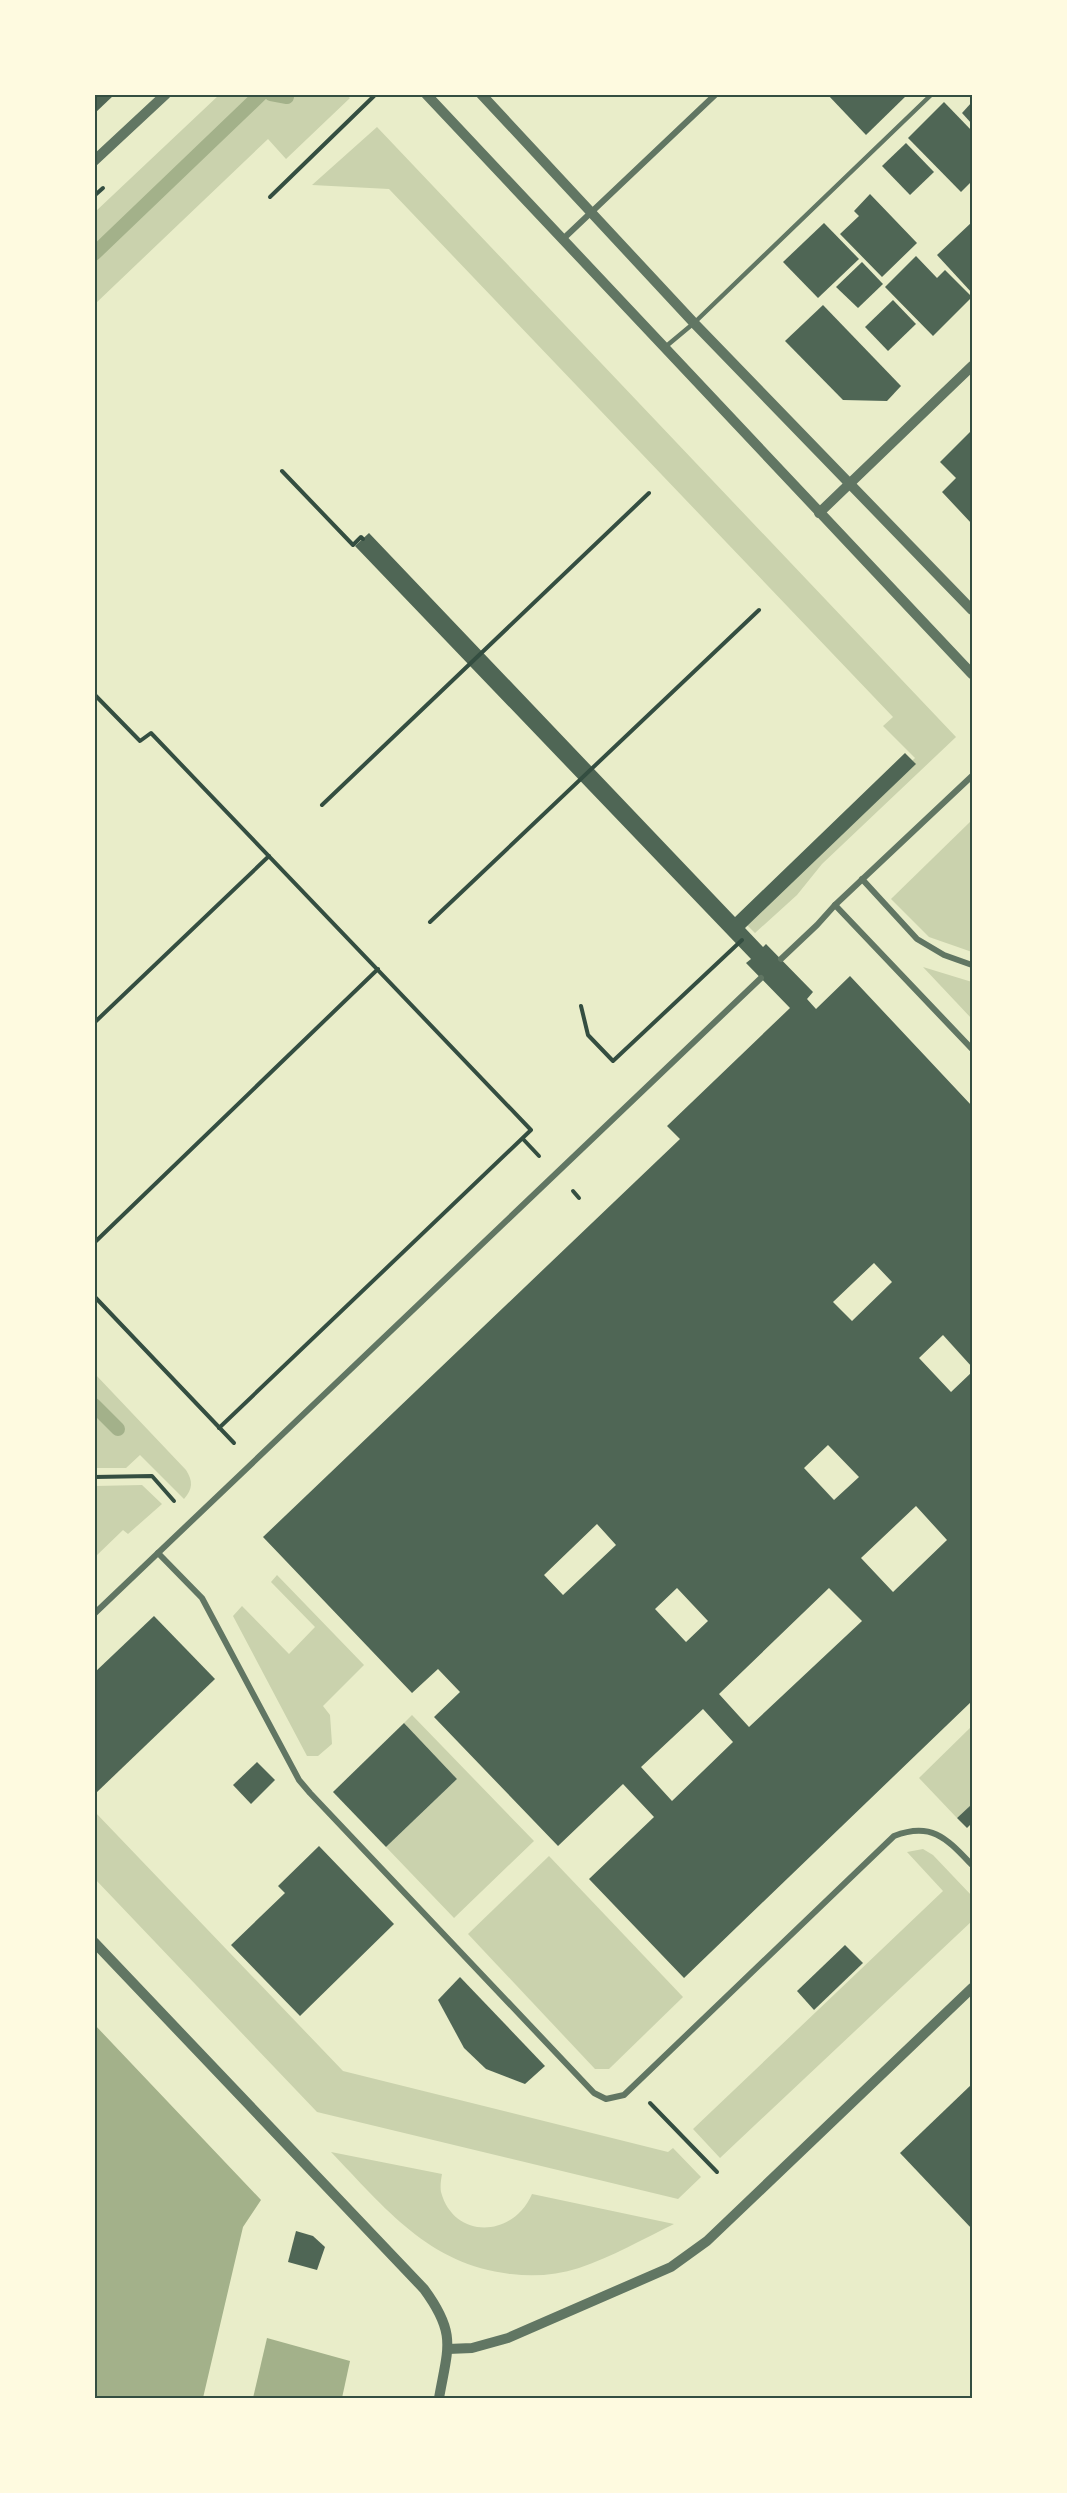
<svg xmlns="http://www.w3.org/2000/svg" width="1067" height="2493" viewBox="0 0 1067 2493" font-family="'Fira Sans',sans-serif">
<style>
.green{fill:#cad2ad}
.water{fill:#a3b18a}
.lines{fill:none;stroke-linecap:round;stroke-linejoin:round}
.stream{stroke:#a3b18a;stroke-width:14}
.building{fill:#4f6655;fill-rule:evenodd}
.path{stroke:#344e41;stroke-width:4}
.service{stroke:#617663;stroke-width:4.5}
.minor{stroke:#617663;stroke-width:6}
.tertiary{stroke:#617663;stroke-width:10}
.neatline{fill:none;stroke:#344e41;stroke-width:2}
</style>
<rect width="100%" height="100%" fill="#e9edc9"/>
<g class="green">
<polygon points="346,95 350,98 286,159 268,139 95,304 95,212 219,95"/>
<polygon points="377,127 956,737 822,864 797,895 755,933 745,923 915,758 883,726 893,717 389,189 312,185"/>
<polygon points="972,820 972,952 929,937 891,899"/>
<polygon points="923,967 972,982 972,1019"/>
<path d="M95,1374l91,96c7,11 7,19 -2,29l-44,-44 -14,13h-31z"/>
<polygon points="142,1485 162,1504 128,1534 123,1530 95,1557 95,1486"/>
<polygon points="277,1575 364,1665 323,1706 330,1715 332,1744 318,1756 307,1756 233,1616 242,1606 289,1654 315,1627 271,1582"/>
<polygon points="412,1715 534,1841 454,1918 386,1847 457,1779 404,1723"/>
<polygon points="972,1726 972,1804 957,1818 919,1778"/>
<polygon points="95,1812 343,2071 668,2152 673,2148 701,2177 678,2199 317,2112 95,1879"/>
<polygon points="923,1849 933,1855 972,1896 972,1921 720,2158 693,2129 943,1891 907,1852"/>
<polygon points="549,1856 683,1997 609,2069 595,2069 468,1934"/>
<path d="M331,2152l111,22c-1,5 -2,13 -1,18 13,48 72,46 91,2l142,30c-31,15 -62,33 -95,44 -22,7 -45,9 -68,6 -82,-9 -126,-66 -180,-122z"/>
</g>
<g class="water">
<polygon points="94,2024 261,2200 243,2227 203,2398 95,2398"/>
<polygon points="267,2338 350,2361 342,2398 253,2398"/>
</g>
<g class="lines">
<g class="stream">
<polyline points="271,94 287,97"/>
<polyline points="94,254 261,94"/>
<polyline points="94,1405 118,1429"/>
</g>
</g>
<g class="building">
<polygon points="94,94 115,94 94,114"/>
<polygon points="827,94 908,94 866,135"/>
<polygon points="944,102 972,131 972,181 961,192 908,138"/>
<polygon points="972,102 972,124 962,113"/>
<polygon points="906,143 934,172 910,195 882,166"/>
<polygon points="870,194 917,243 882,277 840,234 859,216 854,211"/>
<polygon points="972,222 972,293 937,255"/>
<polygon points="824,223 859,259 818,298 783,262"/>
<polygon points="916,256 937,278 945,270 972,297 933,336 885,287"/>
<polygon points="862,262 883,284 858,308 836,287"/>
<polygon points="893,300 916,324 888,351 865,327"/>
<polygon points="823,305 901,386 887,401 843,400 785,341"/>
<polygon points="972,430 972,524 942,492 956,478 940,462"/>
<path d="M369,533l366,384 170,-164 11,11 -171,164 18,19 3,-3 47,48 -6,7 9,10 34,-33 122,130v261l-29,-32 -24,23 32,34 21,-20v329l-288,277 -95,-99 65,-62 -31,-33 -65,62 -124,-129 26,-25 -22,-23 -26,24 -149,-156 417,-398 -13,-13 123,-118 -44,-45 5,-4 -396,-413zM874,1263l18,19 -40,39 -19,-19zM828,1445l31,32 -25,23 -30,-32zM916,1506l31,34 -54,52 -32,-34zM597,1524l19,21 -53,50 -19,-20zM677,1588l31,33 -22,21 -31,-33zM829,1588l33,33 -113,106 -30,-33zM703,1709l30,33 -61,59 -31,-34z"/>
<polygon points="154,1616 215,1679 96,1793 94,1791 94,1673"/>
<polygon points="404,1723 457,1779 386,1847 333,1792"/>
<polygon points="257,1762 275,1780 251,1804 233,1785"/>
<polygon points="972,1804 972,1823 967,1828 957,1818"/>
<polygon points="319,1846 394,1924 300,2016 231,1945 285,1893 278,1886"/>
<polygon points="845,1945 863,1963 814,2010 797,1991"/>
<polygon points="460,1977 545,2066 525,2084 486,2069 464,2048 438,2000"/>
<polygon points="972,2084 972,2229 900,2153"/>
<polygon points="296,2231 313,2236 325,2247 317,2270 288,2262"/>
</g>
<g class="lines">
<g class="path">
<polyline points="94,196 103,188"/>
<polyline points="270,197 374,96"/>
<polyline points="282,471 353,545 361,537 363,539"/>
<polyline points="94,694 140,741 151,733 531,1130 219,1428"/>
<polyline points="322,805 649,493"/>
<polyline points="430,922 759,610"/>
<polyline points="581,1006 588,1035 613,1061 742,940"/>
<polyline points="94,1023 269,856"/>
<polyline points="523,1139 539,1156"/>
<polyline points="573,1191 579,1198"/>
<polyline points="94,1243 378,969"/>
<polyline points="94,1296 234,1443"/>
<polyline points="94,1477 152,1476 174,1501"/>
<polyline points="650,2103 717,2172"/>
</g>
<polyline class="service" points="664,348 694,323 932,94"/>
<g class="minor">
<polyline points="562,240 716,94"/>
<polyline points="862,879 917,939 944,955 972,965"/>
<polyline points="835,905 972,1049"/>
<polyline points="781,959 817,925 835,905 972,776"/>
<path d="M158,1553l44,45 97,182 11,13 284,300 12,6 18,-4 270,-259c38,-15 53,3 78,29"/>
<polyline points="94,1614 761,978"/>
</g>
<g class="tertiary">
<polyline points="426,94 972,674"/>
<polyline points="481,94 694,323 972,610"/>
<polyline points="94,161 166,94"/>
<polyline points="819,513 972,366"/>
<path d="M94,1942l330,347c33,45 24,58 15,109"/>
<polyline points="448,2349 472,2348 508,2338 671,2267 707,2241 972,1988"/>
</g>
</g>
<rect width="1067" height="2493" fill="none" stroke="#fefae0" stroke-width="192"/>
<rect x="96" y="96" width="875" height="2301" class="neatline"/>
</svg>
